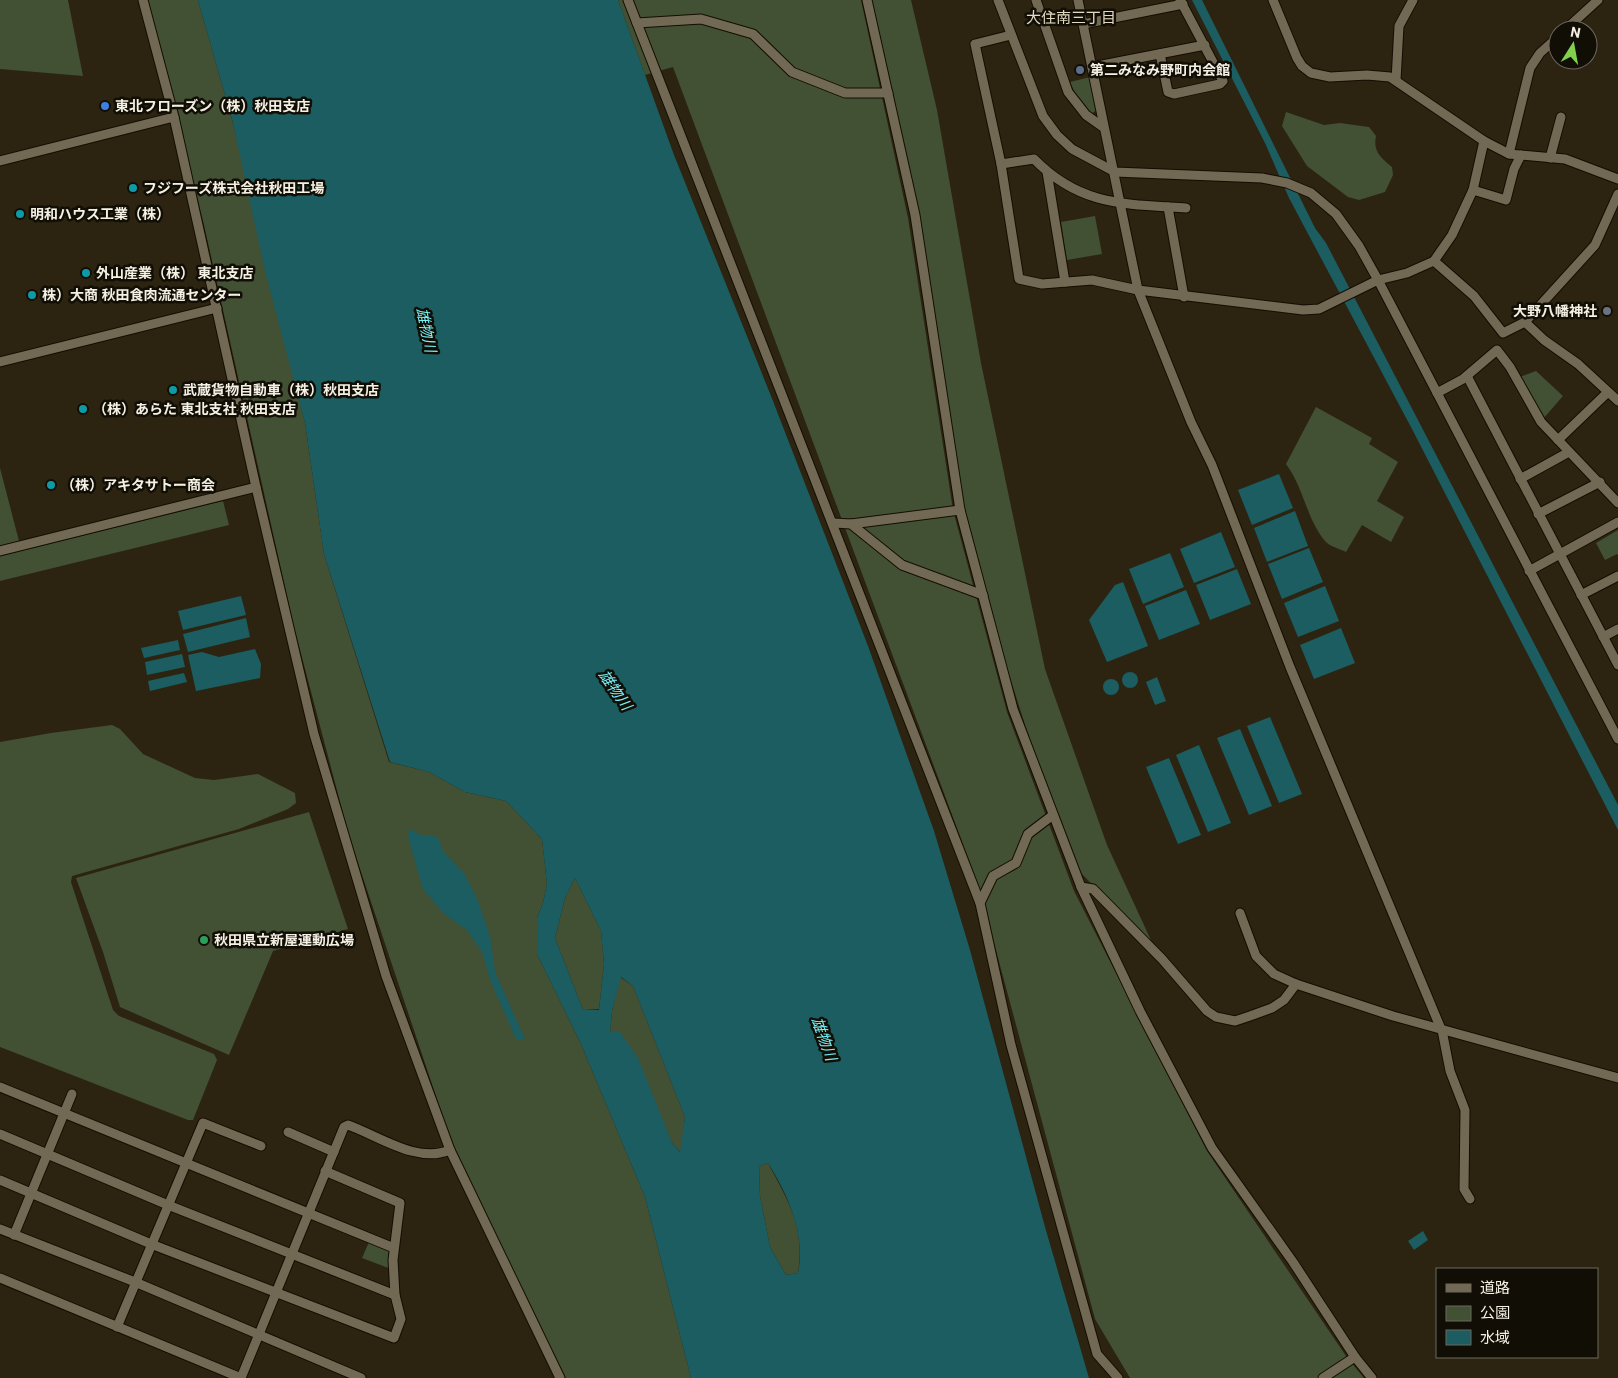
<svg xmlns="http://www.w3.org/2000/svg" width="1618" height="1378" viewBox="0 0 1618 1378" font-family="Roboto,'Noto Sans JP',sans-serif">
<style>
.green{fill:#425034}
.water{fill:#1b5d61;fill-rule:evenodd}
.lines{fill:none;stroke-linecap:round;stroke-linejoin:round}
.minor-casing{stroke:#140d00;stroke-width:11}
.minor{stroke:#726954;stroke-width:9}
.service-dot{fill:#5c6f8a;stroke:#110e06;stroke-width:2}
.shop-dot{fill:#3f7fe0;stroke:#110e06;stroke-width:2}
.culture-dot{fill:#0f9aa8;stroke:#110e06;stroke-width:2}
.worship-dot{fill:#6b7280;stroke:#110e06;stroke-width:2}
.leisure-dot{fill:#2e9e5b;stroke:#110e06;stroke-width:2}
.labels{text-anchor:middle;dominant-baseline:central;stroke-width:5;stroke-linejoin:round;paint-order:stroke}
.poi-label{font-size:14px;font-weight:bold;fill:#f5f0e4;stroke:#110e06;text-anchor:start}
.neighbourhood-label{font-size:15px;fill:#e3d9c1;stroke:#110e06}
.water-label{font-size:15px;font-style:italic;fill:#78f3fa;stroke:#110e06}
</style>
<rect width="100%" height="100%" fill="#2c2411"/>
<g class="green">
<polygon points="0,0 68,0 83,76 0,69"/>
<polygon points="148,0 198,0 233,123 305,423 324,554 389,762 429,772 465,792 506,801 542,839 547,884 543,903 537,918 537,954 581,1044 645,1197 691,1378 566,1378 551,1352 451,1141 349,836 294,627 204,225"/>
<polygon points="618,0 861,0 908,218 953,510 1007,712 1074,891 1207,1151 1346,1356 1364,1378 1130,1378 1095,1319 979,887 673,67 645,75"/>
<polygon points="871,0 911,0 937,110 981,363 1045,669 1107,845 1155,949 1080,872 1069,849 1026,728 993,624 962,509 917,214"/>
<polygon points="1090,77 1097,110 1091,114 1075,93 1070,82"/>
<path d="M1286,112l38,13 16,-2 29,4 7,9c-3,15 4,21 16,31l1,8 -8,17 -26,8 -11,-3 -41,-31 -25,-40z"/>
<polygon points="1095,216 1102,254 1067,260 1061,222"/>
<polygon points="1536,371 1563,396 1543,419 1520,377"/>
<path d="M1316,407l56,31 -3,6 29,18 -21,39 27,16 -13,25 -29,-17 -16,27c-6,-3 -17,-6 -21,-11 -19,-23 -21,-53 -39,-77z"/>
<polygon points="0,468 19,541 0,546"/>
<polygon points="223,501 229,525 0,581 0,556"/>
<polygon points="1618,530 1618,555 1617,554 1605,560 1596,543"/>
<polygon points="112,725 120,729 143,754 195,778 214,780 258,774 295,793 296,803 288,809 239,829 72,876 71,882 113,1010 119,1016 214,1054 217,1060 193,1120 188,1120 0,1047 0,742 51,733"/>
<polygon points="309,812 348,929 273,951 229,1055 120,1007 103,952 76,878"/>
<polygon points="575,878 601,931 604,964 599,1009 583,1010 555,938 565,898"/>
<polygon points="620,977 633,986 685,1117 681,1153 672,1143 610,1032 612,1011"/>
<path d="M768,1163c21,40 37,63 30,110l-12,2 -16,-28 -10,-51 -1,-30z"/>
<polygon points="369,1242 392,1251 391,1269 362,1258"/>
</g>
<g class="water">
<path d="M198,0h420l56,155 97,241 97,250 66,185 36,119 75,277 44,151h-398l-46,-181 -64,-153 -44,-90v-36l6,-15 4,-19 -5,-45 -36,-38 -41,-9 -36,-20 -39,-10 -66,-208 -19,-131 -40,-152 -32,-148zM575,878l26,53 3,33 -5,46h-16l-28,-72 10,-40zM621,977l12,9 52,131 -5,35 -8,-9 -34,-85 -18,-26h-10l2,-21zM768,1163c20,32 38,71 30,110l-12,2 -16,-28 -10,-51 -1,-30z"/>
<polygon points="1192,0 1202,0 1315,228 1326,243 1618,805 1618,830 1412,429 1289,198 1265,143"/>
<polygon points="1279,474 1293,508 1252,525 1238,490"/>
<polygon points="1295,511 1308,546 1267,562 1254,528"/>
<polygon points="1221,532 1235,567 1194,583 1180,549"/>
<polygon points="1309,548 1323,582 1282,599 1268,564"/>
<polygon points="1170,553 1184,587 1143,604 1129,569"/>
<polygon points="1237,569 1251,604 1210,620 1196,585"/>
<polygon points="1123,582 1148,646 1107,662 1089,620 1115,585"/>
<polygon points="1325,586 1339,621 1298,637 1284,603"/>
<polygon points="1186,590 1200,624 1159,640 1145,606"/>
<polygon points="241,596 246,615 183,630 178,611"/>
<polygon points="246,618 250,637 188,652 183,634"/>
<polygon points="1341,628 1355,663 1314,679 1300,645"/>
<polygon points="178,640 180,650 144,658 141,648"/>
<polygon points="255,649 261,664 260,678 196,691 188,655 202,652 219,657"/>
<polygon points="182,654 185,667 147,675 145,662"/>
<circle cx="1130" cy="680" r="8"/>
<polygon points="184,673 187,682 150,691 148,681"/>
<polygon points="1157,677 1166,701 1155,705 1146,682"/>
<circle cx="1111" cy="687" r="8"/>
<polygon points="1270,717 1302,794 1279,803 1247,726"/>
<polygon points="1240,729 1272,806 1249,815 1217,738"/>
<polygon points="1199,745 1231,823 1208,832 1176,755"/>
<polygon points="1169,758 1201,835 1178,844 1146,767"/>
<polygon points="411,829 418,834 438,837 443,851 464,873 478,901 490,936 495,972 525,1039 516,1039 491,982 482,952 467,930 444,914 423,889 409,840 408,834"/>
<polygon points="1423,1231 1428,1240 1414,1250 1408,1241"/>
</g>
<g class="lines">
<defs>
<g id="minor">
<polyline points="143,0 174,117 256,487 314,734 386,976 450,1150 560,1378"/>
<polyline points="628,0 980,903 1011,1045 1097,1354 1118,1378"/>
<polyline points="867,0 915,215 960,510 1013,709 1081,887 1140,1011 1212,1148 1293,1262 1355,1357 1372,1378"/>
<polyline points="998,0 1043,116 1057,135 1072,149 1115,172 1262,178 1287,183 1311,193 1336,214 1359,246 1378,280 1618,739"/>
<polyline points="1036,0 1068,92 1086,115 1103,127"/>
<polyline points="1078,0 1138,290 1191,422 1212,465 1290,667 1441,1029"/>
<polyline points="1273,0 1297,58 1302,66 1311,73 1330,77 1367,75 1390,77 1484,141 1509,154 1565,159 1618,179"/>
<polyline points="637,23 701,19 753,34 792,72 845,93 888,93"/>
<polyline points="1083,24 1183,4"/>
<polyline points="1565,30 1598,0"/>
<polyline points="1011,35 975,44 1001,164 1019,279 1042,284 1092,280 1138,290 1303,310 1319,309 1378,280 1407,273 1434,261 1452,235 1473,190 1484,141"/>
<polyline points="1160,54 1168,92 1174,94 1220,84 1223,81 1180,0"/>
<polyline points="1092,67 1205,45"/>
<polyline points="1396,80 1399,26 1413,0"/>
<polyline points="1509,154 1530,68 1540,53 1558,37"/>
<polyline points="1550,158 1561,117"/>
<polyline points="0,161 174,117"/>
<path d="M1001,164l33,-5c46,47 90,45 152,49"/>
<polyline points="1047,172 1065,282"/>
<polyline points="1473,190 1506,200 1514,169 1521,155"/>
<polyline points="1168,207 1184,297"/>
<polyline points="1434,261 1474,296 1503,333 1525,322 1595,245 1618,194"/>
<polyline points="1525,322 1544,340 1578,364 1618,401"/>
<polyline points="0,362 217,308"/>
<polyline points="1467,376 1618,665"/>
<polyline points="1437,393 1463,379 1497,350 1510,367 1541,422 1618,503"/>
<polyline points="1558,440 1608,392"/>
<polyline points="1520,479 1569,452"/>
<polyline points="1538,514 1600,482"/>
<polyline points="834,523 851,524 902,565 983,595"/>
<polyline points="851,524 960,510"/>
<polyline points="0,551 256,487"/>
<polyline points="1529,571 1618,522"/>
<polyline points="1581,595 1618,576"/>
<polyline points="1603,637 1618,629"/>
<polyline points="1081,887 1093,889 1162,959 1207,1011 1216,1017 1235,1021 1250,1016 1272,1008 1284,1000 1296,984"/>
<polyline points="980,903 993,876 1016,863 1028,834 1053,815"/>
<polyline points="1240,913 1256,956 1274,974 1296,984 1393,1016 1618,1078"/>
<polyline points="1442,1030 1450,1071 1465,1110 1464,1189 1470,1199"/>
<polyline points="0,1087 394,1248"/>
<polyline points="288,1132 334,1152"/>
<polyline points="0,1134 168,1205 395,1295"/>
<polyline points="0,1180 151,1244 394,1338 401,1319 395,1295 393,1260 400,1203 325,1171"/>
<polyline points="0,1229 135,1282 361,1378"/>
<polyline points="14,1235 72,1094"/>
<polyline points="0,1278 241,1378"/>
<polyline points="117,1327 203,1123 261,1146"/>
<path d="M241,1378l103,-251 4,-2c31,11 69,39 102,25"/>
<polyline points="1323,1378 1355,1357"/>
</g>
</defs>
<use href="#minor" class="minor-casing"/>
<use href="#minor" class="minor"/>
</g>
<circle class="service-dot" cx="1080" cy="70" r="5"/>
<circle class="shop-dot" cx="105" cy="106" r="5"/>
<g class="culture-dot">
<circle cx="133" cy="188" r="5"/>
<circle cx="20" cy="214" r="5"/>
<circle cx="86" cy="273" r="5"/>
<circle cx="32" cy="295" r="5"/>
<circle cx="173" cy="390" r="5"/>
<circle cx="83" cy="409" r="5"/>
<circle cx="51" cy="485" r="5"/>
</g>
<circle class="worship-dot" cx="1607" cy="311" r="5"/>
<circle class="leisure-dot" cx="204" cy="940" r="5"/>
<g class="labels">
<g class="poi-label">
<text x="1090" y="70">第二みなみ野町内会館</text>
<text x="115" y="106">東北フローズン（株）秋田支店</text>
<text x="143" y="188">フジフーズ株式会社秋田工場</text>
<text x="30" y="214">明和ハウス工業（株）</text>
<text x="96" y="273">外山産業（株） 東北支店</text>
<text x="42" y="295">株）大商 秋田食肉流通センター</text>
<text x="1597" y="311" text-anchor="end">大野八幡神社</text>
<text x="183" y="390">武蔵貨物自動車（株）秋田支店</text>
<text x="93" y="409">（株）あらた 東北支社 秋田支店</text>
<text x="61" y="485">（株）アキタサトー商会</text>
<text x="214" y="940">秋田県立新屋運動広場</text>
</g>
<g class="neighbourhood-label">
<text x="1071" y="18">大住南三丁目</text>
</g>
<g class="water-label">
<text transform="translate(426 330) rotate(78)">雄物川</text>
<text transform="translate(615 690) rotate(55)">雄物川</text>
<text transform="translate(824 1039) rotate(70)">雄物川</text>
</g>
</g>
<rect x="1436" y="1268" width="162" height="90" fill="#110e06" stroke="#6c685f"/>
<rect x="1446" y="1284" width="25" height="8" fill="#726954" stroke="#6c685f"/>
<text x="1480" y="1293" font-size="15" fill="#f5f0e4">道路</text>
<rect x="1446" y="1306" width="25" height="15" fill="#425034" stroke="#6c685f"/>
<text x="1480" y="1318" font-size="15" fill="#f5f0e4">公園</text>
<rect x="1446" y="1330" width="25" height="15" fill="#1b5d61" stroke="#6c685f"/>
<text x="1480" y="1343" font-size="15" fill="#f5f0e4">水域</text>
<g transform="translate(1573 45) rotate(11)"><circle r="24" fill="#110e06" stroke="#6c685f"/>
<path d="M0-4L9 19L0 12L-9 19Z" fill="#83d04f"/>
<text y="-8" font-size="14" font-weight="bold" text-anchor="middle" fill="#f5f0e4">N</text>
</g>
</svg>
